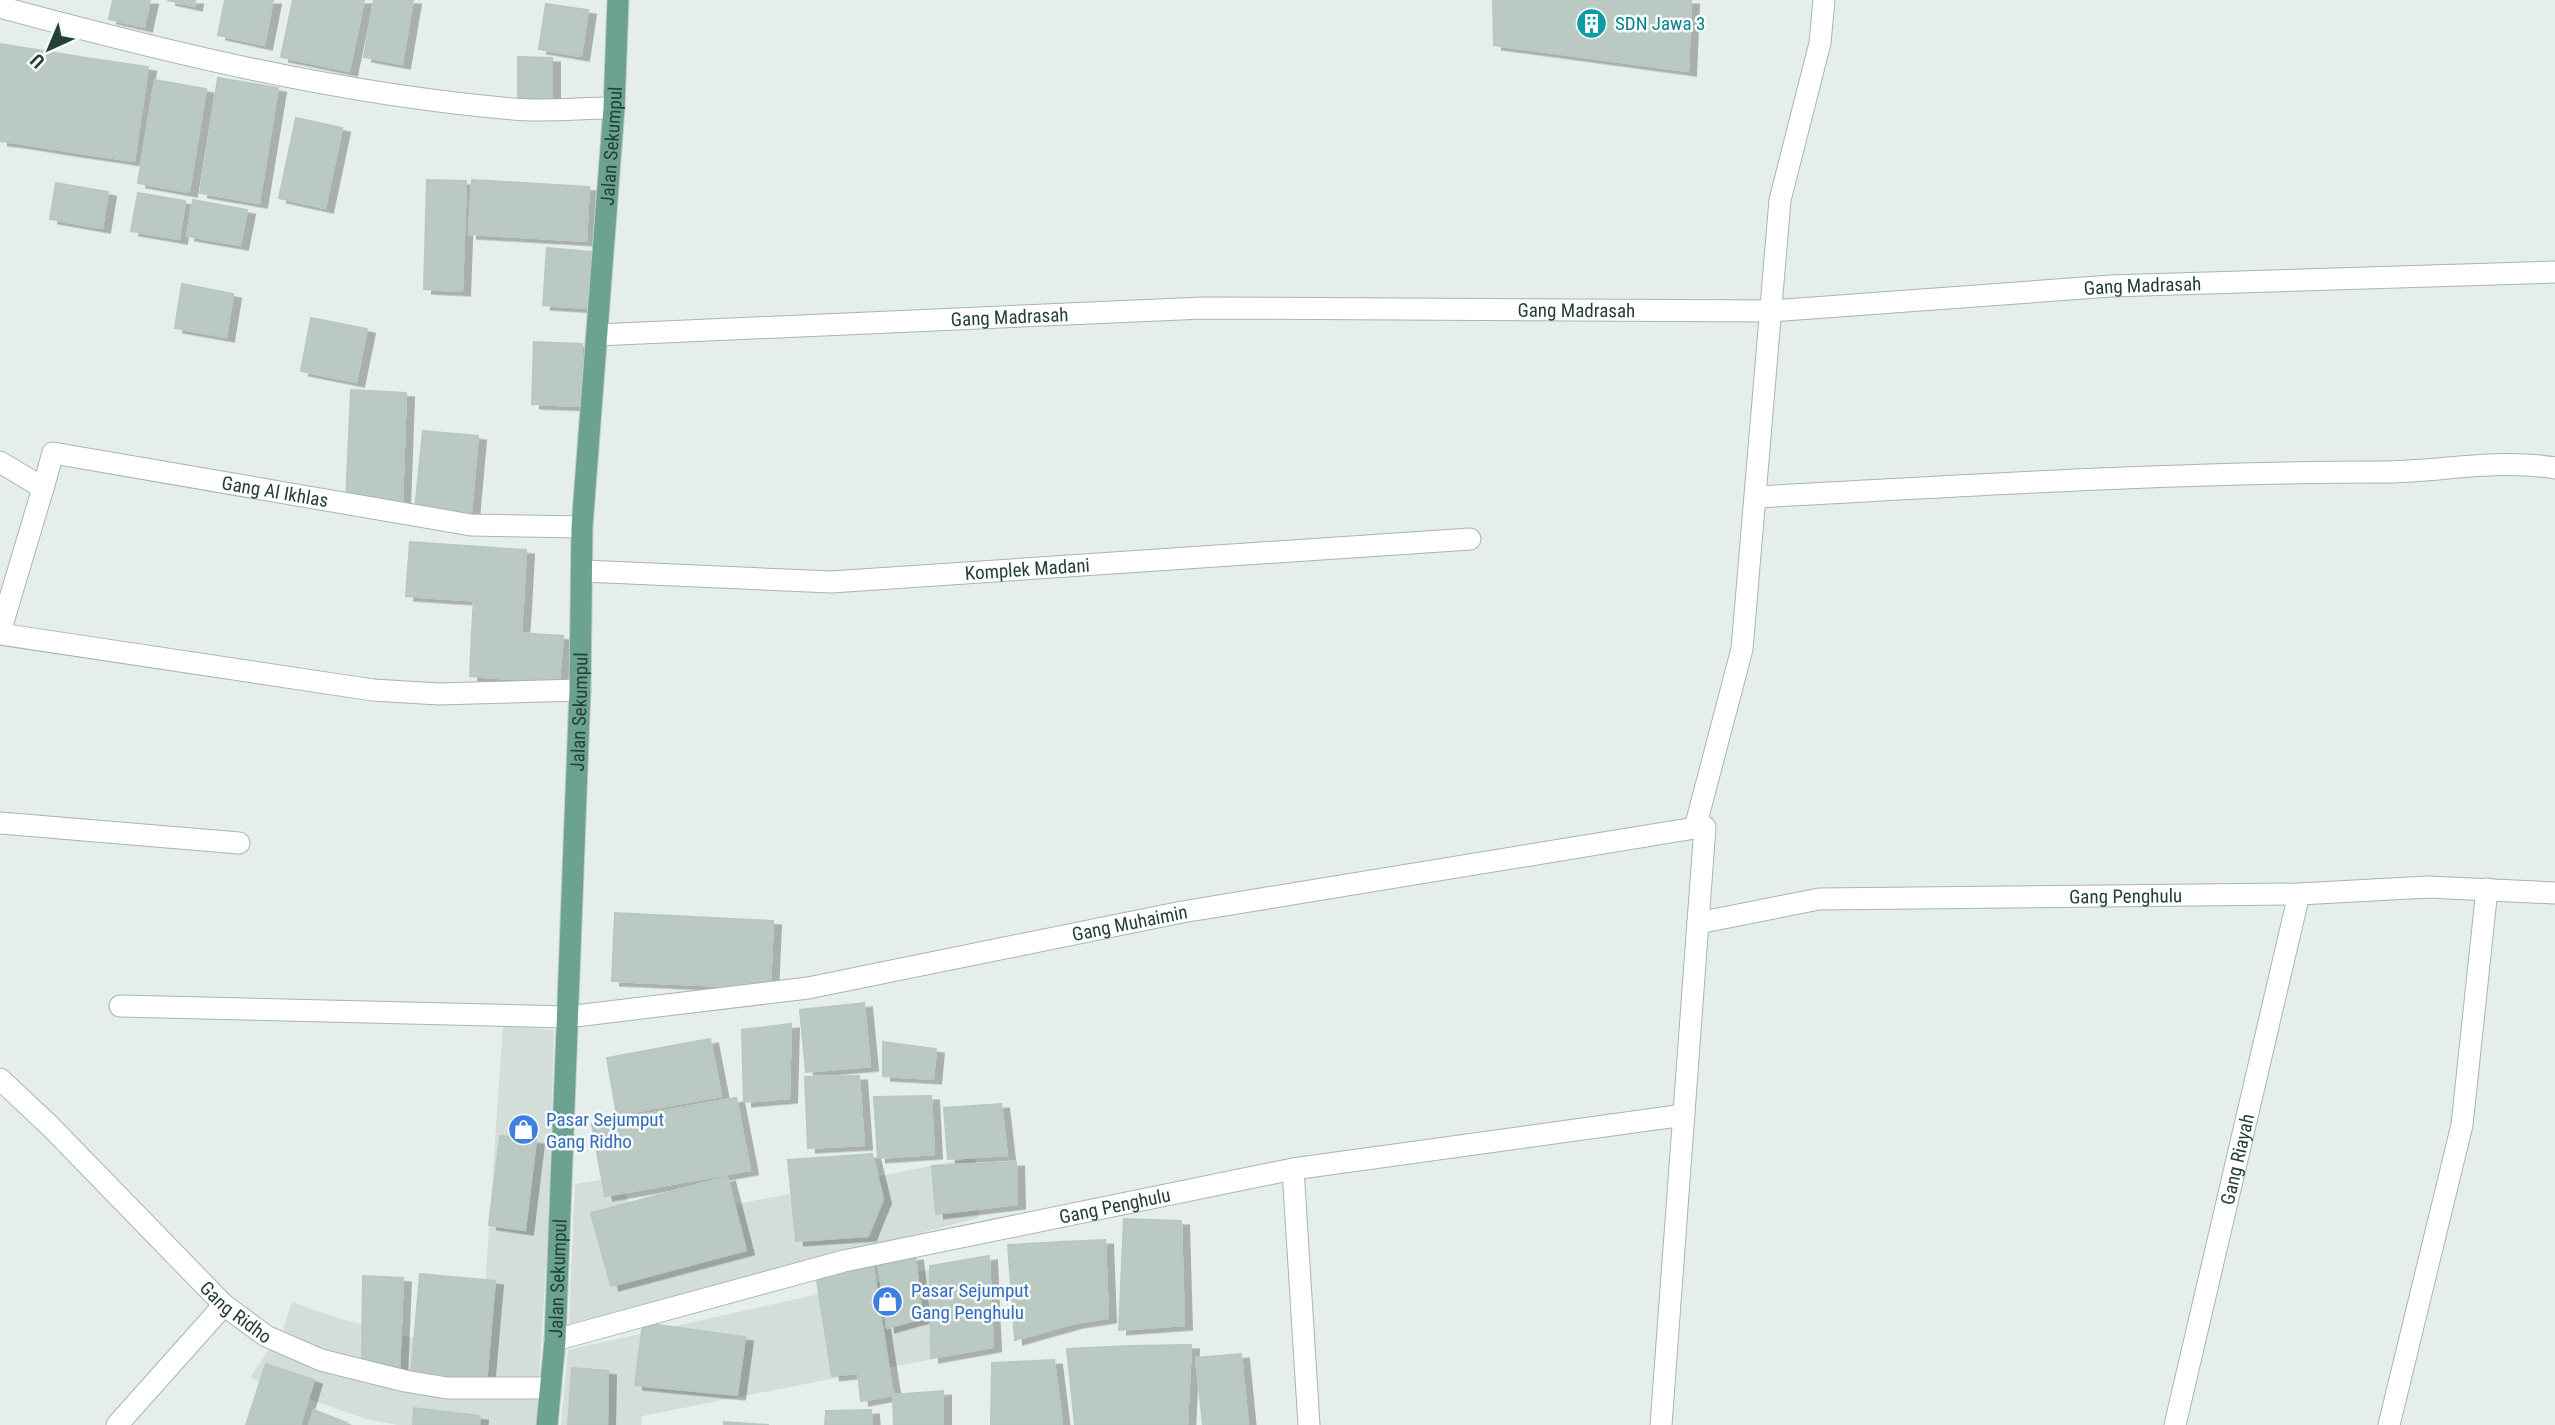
<svg xmlns="http://www.w3.org/2000/svg" width="2555" height="1425" viewBox="0 0 2555 1425" font-family="'Roboto Condensed',sans-serif">
<style>
.built{fill:#d3ded8}
.building{fill:#bac9c2;stroke:#b8c8c0;stroke-width:2;filter:url(#shadow)}
.lines{fill:none;stroke-linecap:round;stroke-linejoin:round}
.minor-casing{stroke:#a7b6b1;stroke-width:23}
.major-casing{stroke:#c2cac7;stroke-width:23}
.minor{stroke:#fff;stroke-width:21}
.major{stroke:#6ba291;stroke-width:21}
.labels{text-anchor:middle;dominant-baseline:central;stroke-width:5;stroke-linejoin:round;paint-order:stroke}
.culture-label{font-size:19px;fill:#0d838f;stroke:#f6faf8;text-anchor:start}
.street-label{font-size:19px;fill:#244037;stroke:#f6faf8}
.shop-label{font-size:19px;fill:#366cbe;stroke:#f6faf8;text-anchor:start}
</style>
<defs>
<filter id="shadow"><feDropShadow dx="8" dy="4.5" stdDeviation="0" flood-color="#0004"/></filter>
</defs>
<rect width="100%" height="100%" fill="#e5eeea"/>
<g class="built">
<polygon points="503,1025 554,1030 548,1230 539,1380 449,1380 328,1354 282,1334 292,1302 338,1318 420,1340 483,1316"/>
<polygon points="976,1157 978,1218 569,1324 575,1184 624,1176 631,1225"/>
<polygon points="989,1256 993,1347 642,1416 641,1425 561,1425 568,1350"/>
<polygon points="270,1348 409,1391 538,1400 536,1425 398,1425 366,1419 250,1378"/>
</g>
<g class="building">
<polygon points="113,0 150,0 144,27 109,19"/>
<polygon points="167,0 195,0 194,6"/>
<polygon points="225,0 273,0 264,45 218,35"/>
<polygon points="293,0 364,0 349,71 281,57"/>
<polygon points="374,0 413,0 402,64 364,57"/>
<polygon points="1493,0 1691,0 1688,71 1494,45"/>
<polygon points="546,4 588,10 581,56 539,49"/>
<polygon points="0,44 31,49 17,143 0,141"/>
<polygon points="31,49 93,59 80,153 17,143"/>
<polygon points="518,57 552,58 552,104 518,103"/>
<polygon points="93,59 148,67 134,161 80,153"/>
<polygon points="218,78 278,88 259,203 200,193"/>
<polygon points="155,80 206,89 189,192 138,183"/>
<polygon points="296,118 342,128 325,208 279,198"/>
<polygon points="427,180 466,181 462,291 424,289"/>
<polygon points="472,180 589,187 586,241 469,234"/>
<polygon points="56,183 108,192 102,228 50,219"/>
<polygon points="138,193 185,201 179,239 131,231"/>
<polygon points="193,200 247,210 240,245 187,236"/>
<polygon points="547,248 591,252 587,308 543,305"/>
<polygon points="182,284 233,294 226,337 175,328"/>
<polygon points="311,318 367,329 356,382 301,371"/>
<polygon points="534,342 582,344 581,406 532,404"/>
<polygon points="351,390 406,393 402,504 346,502"/>
<polygon points="423,431 478,436 471,514 415,509"/>
<polygon points="410,542 526,550 523,604 406,596"/>
<polygon points="474,600 523,604 521,633 472,630"/>
<polygon points="472,630 563,636 559,682 470,676"/>
<polygon points="615,913 773,921 770,988 612,981"/>
<polygon points="864,1003 870,1066 806,1072 800,1010"/>
<polygon points="791,1024 789,1098 744,1102 742,1030"/>
<polygon points="710,1039 721,1096 617,1115 607,1058"/>
<polygon points="883,1042 936,1049 933,1079 883,1076"/>
<polygon points="859,1076 864,1145 808,1148 805,1077"/>
<polygon points="931,1096 934,1154 878,1158 874,1097"/>
<polygon points="736,1098 750,1170 605,1196 592,1124"/>
<polygon points="1001,1104 1007,1155 948,1159 944,1108"/>
<polygon points="500,1136 536,1140 525,1230 489,1225"/>
<polygon points="872,1154 883,1199 868,1236 796,1241 788,1160"/>
<polygon points="1016,1162 1017,1204 936,1214 932,1166"/>
<polygon points="727,1177 746,1250 611,1286 591,1213"/>
<polygon points="1124,1219 1181,1221 1184,1325 1119,1330"/>
<polygon points="1105,1240 1108,1318 1075,1323 1059,1242"/>
<polygon points="1059,1242 1075,1323 1015,1340 1008,1245"/>
<polygon points="915,1256 922,1318 887,1328 878,1261"/>
<polygon points="989,1256 993,1347 931,1358 930,1266"/>
<polygon points="872,1261 893,1395 861,1401 858,1373 832,1376 816,1274"/>
<polygon points="420,1274 495,1281 490,1337 415,1330"/>
<polygon points="363,1276 403,1278 399,1373 362,1366"/>
<polygon points="643,1323 745,1337 737,1395 635,1385"/>
<polygon points="415,1330 490,1337 486,1384 411,1376"/>
<polygon points="1191,1345 1187,1425 1130,1425 1130,1346"/>
<polygon points="1130,1346 1130,1425 1075,1425 1067,1349"/>
<polygon points="1241,1354 1248,1425 1203,1425 1196,1358"/>
<polygon points="1054,1360 1062,1425 991,1425 992,1363"/>
<polygon points="266,1364 314,1380 300,1425 246,1425"/>
<polygon points="572,1368 608,1371 607,1425 568,1425"/>
<polygon points="943,1391 943,1425 894,1425 893,1395"/>
<polygon points="414,1408 480,1416 479,1425 413,1425"/>
<polygon points="314,1410 347,1423 346,1425 309,1425"/>
<polygon points="871,1410 872,1425 825,1425 826,1411"/>
<polygon points="724,1422 769,1425 724,1425"/>
</g>
<g class="lines">
<defs>
<g id="minor">
<path d="M0,7c170,46 338,87 513,102 33,3 68,-1 101,-1"/>
<path id="s1" d="M597,335l606,-27 568,3 340,-25 444,-14"/>
<path id="s2" d="M0,462l43,26 10,-35 418,72 111,2"/>
<path d="M1756,497c208,-11 417,-25 625,-25 59,0 115,-14 174,-4"/>
<path id="s3" d="M584,571l247,11 639,-43"/>
<polyline points="0,632 43,488"/>
<polyline points="0,634 373,690 439,694 580,690"/>
<polyline points="0,823 239,843"/>
<path id="s4" d="M1698,923l121,-24 480,-5 129,-7 127,6"/>
<path id="s5" d="M120,1006l447,11 241,-29 374,-76 513,-84"/>
<path id="s6" d="M0,1079l50,47 174,179 42,31 55,24 84,21 42,7h104"/>
<polyline points="1293,1169 1309,1425"/>
<path id="s7" d="M555,1340l289,-79 449,-92 391,-54"/>
<polyline points="117,1425 224,1305"/>
<polyline points="1661,1425 1705,827 1695,828 1742,649 1780,200 1820,43 1824,0"/>
<path id="s8" d="M2175,1425l124,-531"/>
<polyline points="2389,1425 2462,1125 2487,889"/>
</g>
<g id="major">
<path id="s9" d="M547,1425l8,-85 25,-650 2,-163 32,-419 4,-108"/>
</g>
</defs>
<use href="#minor" class="minor-casing"/>
<use href="#major" class="major-casing"/>
<use href="#minor" class="minor"/>
<use href="#major" class="major"/>
</g>
<defs>
<symbol id="building-disc" viewBox="-11 -11 22 22"><circle r="9.5" fill="#0f9aa8" stroke="#f6faf8"/><path d="M-4-6H4V6H1V3H-1V6H-4ZM-2.5-4.3h1.7v1.8h-1.7ZM.8-4.3h1.7v1.8H.8ZM-2.5-1h1.7V.8h-1.7ZM.8-1h1.7V.8H.8Z" fill="#fff"/></symbol>
<symbol id="shop-disc" viewBox="-11 -11 22 22"><circle r="9.5" fill="#3f7fe0" stroke="#f6faf8"/><path d="M-5-2.5h2.3a2.7 3.5 0 0 1 5.4 0H5L5.5 6h-11ZM-1.5-2.5h3a1.5 2.3 0 0 0-3 0Z" fill="#fff"/></symbol>
</defs>
<g fill-rule="evenodd">
<use href="#building-disc" x="1574" y="6" width="35" height="35"/>
<use href="#shop-disc" x="506" y="1112" width="35" height="35"/>
<use href="#shop-disc" x="870" y="1284" width="35" height="35"/>
</g>
<g class="labels">
<g class="culture-label">
<text x="1615" y="23">SDN Jawa 3</text>
</g>
<g class="street-label">
<text stroke="none"><textPath href="#s9" startOffset="1281">Jalan Sekumpul</textPath></text>
<text stroke="none"><textPath href="#s1" startOffset="1547">Gang Madrasah</textPath></text>
<text stroke="none"><textPath href="#s1" startOffset="980">Gang Madrasah</textPath></text>
<text stroke="none"><textPath href="#s1" startOffset="413">Gang Madrasah</textPath></text>
<text stroke="none"><textPath href="#s2" startOffset="312">Gang Al Ikhlas</textPath></text>
<text stroke="none"><textPath href="#s3" startOffset="444">Komplek Madani</textPath></text>
<text stroke="none"><textPath href="#s9" startOffset="714">Jalan Sekumpul</textPath></text>
<text stroke="none"><textPath href="#s4" startOffset="430">Gang Penghulu</textPath></text>
<text stroke="none"><textPath href="#s5" startOffset="1018">Gang Muhaimin</textPath></text>
<text stroke="none"><textPath href="#s8" startOffset="273">Gang Riayah</textPath></text>
<text stroke="none"><textPath href="#s7" startOffset="576">Gang Penghulu</textPath></text>
<text stroke="none"><textPath href="#s9" startOffset="147">Jalan Sekumpul</textPath></text>
<text stroke="none"><textPath href="#s6" startOffset="332">Gang Ridho</textPath></text>
</g>
<g class="shop-label">
<text x="546" y="1119">Pasar Sejumput<tspan x="546" dy="22">Gang Ridho</tspan></text>
<text x="911" y="1290">Pasar Sejumput<tspan x="911" dy="22">Gang Penghulu</tspan></text>
</g>
</g>
<g transform="translate(49 49) rotate(224)" stroke="#f6faf8" stroke-width="5" paint-order="stroke">
<path d="M0-5L12 26L0 18L-12 26Z" fill="#244037"/>
<text y="-10" font-size="19" font-weight="bold" text-anchor="middle" fill="#244037">U</text>
</g>
</svg>
